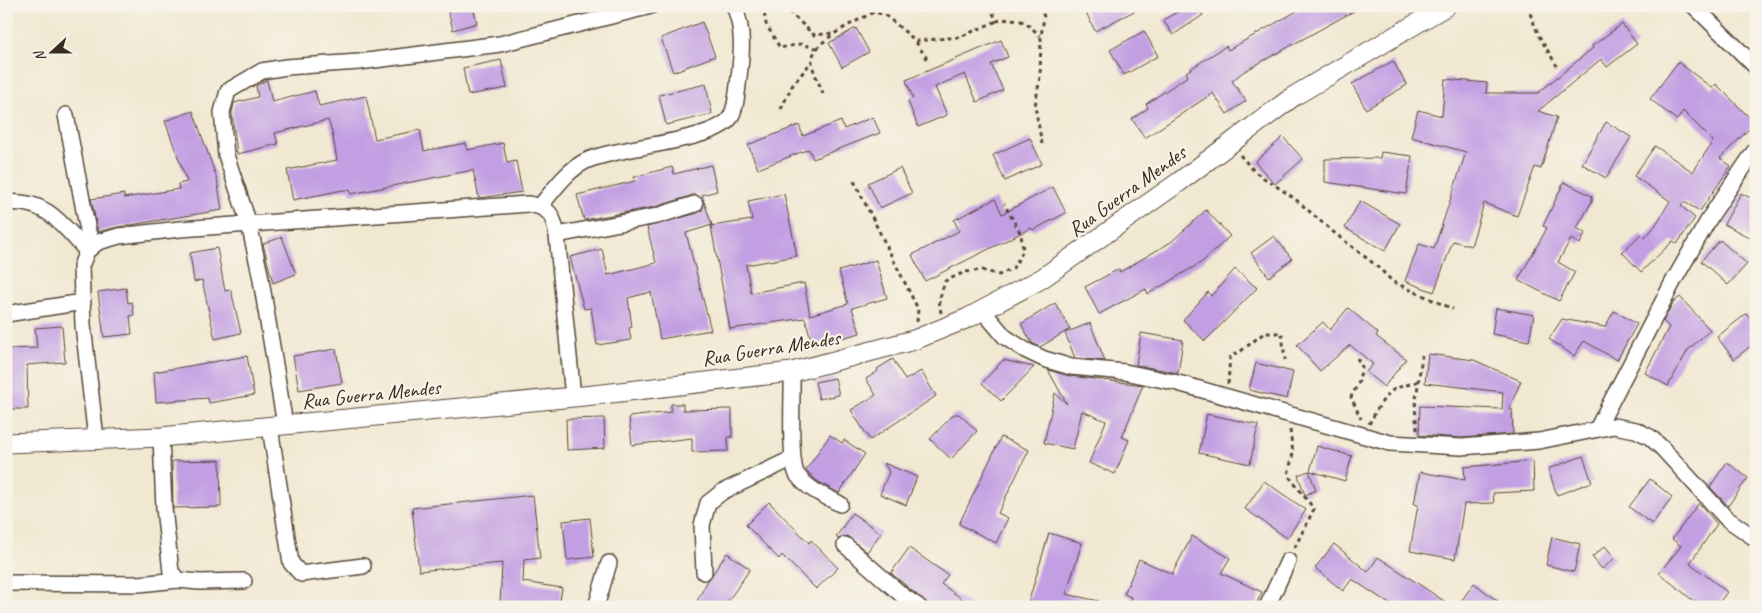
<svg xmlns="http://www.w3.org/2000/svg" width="1762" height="613" viewBox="0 0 1762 613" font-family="Caveat,sans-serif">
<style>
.building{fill:#c29fe3}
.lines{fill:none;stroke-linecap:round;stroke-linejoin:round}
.minor-casing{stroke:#564639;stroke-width:18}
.tertiary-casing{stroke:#564639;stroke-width:21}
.path{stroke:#564639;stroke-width:3;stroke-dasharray:4 4;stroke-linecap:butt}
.minor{stroke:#fff;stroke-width:15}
.tertiary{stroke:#fff;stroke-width:19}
.labels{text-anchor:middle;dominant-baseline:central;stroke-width:4.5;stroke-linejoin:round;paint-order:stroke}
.street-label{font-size:21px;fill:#3b2a1e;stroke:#f7f3e8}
</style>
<rect width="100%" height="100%" fill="#f7f3e8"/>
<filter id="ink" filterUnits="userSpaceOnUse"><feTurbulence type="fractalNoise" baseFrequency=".02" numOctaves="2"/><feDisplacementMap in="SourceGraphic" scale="10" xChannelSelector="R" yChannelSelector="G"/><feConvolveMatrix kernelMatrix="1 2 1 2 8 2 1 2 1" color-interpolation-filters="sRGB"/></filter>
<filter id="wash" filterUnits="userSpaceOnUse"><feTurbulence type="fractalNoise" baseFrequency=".0096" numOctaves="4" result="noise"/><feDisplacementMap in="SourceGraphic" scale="20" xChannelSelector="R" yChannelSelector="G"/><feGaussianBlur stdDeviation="1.12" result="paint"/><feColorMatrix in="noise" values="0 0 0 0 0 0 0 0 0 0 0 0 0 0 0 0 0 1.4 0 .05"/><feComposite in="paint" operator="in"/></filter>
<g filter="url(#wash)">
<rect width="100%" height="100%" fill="#f1e8d1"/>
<g id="blocks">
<g class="building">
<polygon points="447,6 473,6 477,23 453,30"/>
<polygon points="1083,6 1144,6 1095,31"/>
<polygon points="1188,6 1198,6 1203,15 1173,35 1163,20"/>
<polygon points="1306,6 1363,6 1243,72 1232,81 1246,101 1227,114 1213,93 1145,138 1132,119 1148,108 1146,104 1188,76 1186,72 1226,46 1228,50"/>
<polygon points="702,22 715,56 673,72 661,38"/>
<polygon points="1622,24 1637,44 1607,67 1601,59 1538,111 1557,117 1541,169 1535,167 1517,216 1484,203 1471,246 1453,241 1434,292 1405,281 1419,244 1434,249 1466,152 1411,137 1418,110 1442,116 1445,79 1487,83 1486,93 1538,93 1593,48 1592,46"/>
<polygon points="856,28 869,52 842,67 829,43"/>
<polygon points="1144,31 1158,56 1124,75 1110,50"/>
<polygon points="1001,40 1008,57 991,64 1003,90 977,102 965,74 939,85 935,87 947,115 918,127 908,101 913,98 906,80"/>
<polygon points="501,60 507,88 468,95 463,68"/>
<polygon points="1393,61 1407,85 1366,109 1352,84"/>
<polygon points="1678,62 1712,88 1716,84 1755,123 1720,158 1731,166 1700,211 1684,202 1681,206 1695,218 1677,244 1673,241 1641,272 1622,252 1641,234 1645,238 1655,226 1670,201 1634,176 1655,146 1693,172 1713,141 1683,111 1677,120 1650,99"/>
<polygon points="267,80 272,102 315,91 319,106 366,96 375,139 420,130 424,151 466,143 467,150 503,143 507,163 516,161 522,192 479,198 473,170 351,194 350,190 343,190 293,200 287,170 337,160 332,132 328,120 275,133 278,144 237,154 232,113 234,103 258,97 256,86"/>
<polygon points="706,84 712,114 666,125 659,95"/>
<polygon points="193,111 217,179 222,210 118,227 98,232 91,199 124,194 124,198 179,189 178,184 187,182 165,121"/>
<polygon points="873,117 880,133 813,159 809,149 758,169 748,145 799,125 803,136 841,121 844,129"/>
<polygon points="1606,122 1631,137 1606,178 1582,164"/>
<polygon points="1283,137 1303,159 1275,184 1255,162"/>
<polygon points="1030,138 1042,164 1005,181 993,155"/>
<polygon points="1381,152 1412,156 1406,194 1325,182 1325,159 1380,158"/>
<polygon points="711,165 717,191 702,195 704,201 697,195 693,195 655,207 584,220 577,195 635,181 634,177 672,167 674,174"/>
<polygon points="900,168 912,193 880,208 868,183"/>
<polygon points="1564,182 1592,196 1592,201 1577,228 1585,233 1580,244 1571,239 1558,262 1575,272 1559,301 1518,280 1547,228 1543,226"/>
<polygon points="1053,187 1066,213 1033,230 1031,228 925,281 912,255 959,231 954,220 995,199 1002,214"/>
<polygon points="1741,193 1756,201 1756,241 1724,224"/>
<polygon points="784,194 797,256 746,265 751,293 804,283 810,315 848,304 839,271 876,260 887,298 852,308 860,333 813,346 805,318 730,329 711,226 752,220 748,201"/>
<polygon points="1360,201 1400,224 1385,251 1345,228"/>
<polygon points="704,202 712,225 686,233 711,330 660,339 651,292 628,298 632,327 629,328 631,340 597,345 591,308 584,309 570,257 602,249 608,275 656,263 647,227 698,213 702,210"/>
<polygon points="1206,210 1230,236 1202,262 1148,294 1146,289 1099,314 1085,287 1119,269 1120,272 1171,242"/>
<polygon points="1274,236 1292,259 1269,277 1251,253"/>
<polygon points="282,237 296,274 273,283 263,244"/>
<polygon points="1720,240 1747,264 1728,285 1701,261"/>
<polygon points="217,248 225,291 231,290 241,333 215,339 202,280 194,282 190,253"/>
<polygon points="1235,269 1257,288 1205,341 1183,320 1208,292 1211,296"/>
<polygon points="126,288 128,303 132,302 134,315 130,316 132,334 104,337 98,292"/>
<polygon points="1680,297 1710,330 1688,350 1668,386 1645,373 1669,327 1663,321 1673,303"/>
<polygon points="1055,303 1070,329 1040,347 1032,343 1021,324"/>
<polygon points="1348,308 1378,333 1376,336 1406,359 1384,387 1366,372 1373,364 1350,345 1320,371 1297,345 1323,322 1330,330"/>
<polygon points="1496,308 1534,315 1529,341 1492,334"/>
<polygon points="1614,311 1637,324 1617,360 1584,341 1574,356 1549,339 1562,319 1605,327"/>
<polygon points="1746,314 1756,326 1756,342 1734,359 1717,337"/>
<polygon points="1090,323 1105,361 1075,358 1065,333"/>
<polygon points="62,326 65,362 27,365 28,409 6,409 6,349 37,348 35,328"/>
<polygon points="1141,333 1183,340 1178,373 1136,365"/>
<polygon points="336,349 342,383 299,390 293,356"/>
<polygon points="1428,354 1474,360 1521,381 1509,409 1512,409 1513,434 1461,438 1419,435 1420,406 1502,409 1503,392 1425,383"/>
<polygon points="247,356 254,395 209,403 208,398 156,402 154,372"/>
<polygon points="893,359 905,380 921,371 936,396 870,440 851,410 876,395 866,379 878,371 877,369"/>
<polygon points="1003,360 1034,367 1001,401 982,383"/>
<polygon points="1256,363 1293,372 1287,399 1249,390"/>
<polygon points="1048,370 1070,376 1143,385 1122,437 1129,440 1115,474 1089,463 1106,421 1082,411 1073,449 1044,443 1055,393 1067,404"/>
<polygon points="835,378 839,395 819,399 815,382"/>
<polygon points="671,404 683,404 683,410 732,409 732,437 728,437 728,451 692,452 692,438 632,445 629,417 671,412"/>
<polygon points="954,414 959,414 977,431 951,459 930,439"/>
<polygon points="1207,414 1258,425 1250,464 1199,453"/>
<polygon points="604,418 605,448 567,450 566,419"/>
<polygon points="830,435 842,443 844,440 865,454 839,493 817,481 806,470"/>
<polygon points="1001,437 1029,450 998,513 1008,518 996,543 959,524"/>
<polygon points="1317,446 1352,456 1345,481 1310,471"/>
<polygon points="1583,456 1592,482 1557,495 1548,469"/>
<polygon points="220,460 221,507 173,508 172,461"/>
<polygon points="1533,461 1534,491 1493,493 1494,503 1464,504 1455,559 1410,551 1418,505 1414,504 1420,472 1465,480 1464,467"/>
<polygon points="1727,462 1748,478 1728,506 1710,487"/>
<polygon points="884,463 917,477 906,505 880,494 889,472"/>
<polygon points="1309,471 1316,490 1305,495 1298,475"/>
<polygon points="1650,479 1672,497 1652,524 1629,507"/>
<polygon points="1264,481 1306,510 1287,538 1245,509"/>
<polygon points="533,495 540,558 524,560 523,582 562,588 559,607 500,605 502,563 419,571 412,508"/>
<polygon points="769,502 809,543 811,540 838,568 816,589 782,555 779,559 746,525"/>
<polygon points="1699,503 1717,524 1690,563 1727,592 1716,607 1701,607 1659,573 1681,546 1672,539"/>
<polygon points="852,513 881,533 867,552 847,536 838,539 836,537"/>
<polygon points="590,518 594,557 567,560 563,521"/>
<polygon points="1049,533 1082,543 1066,594 1099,601 1098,607 1027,607"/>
<polygon points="1192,536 1230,558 1221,573 1262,592 1255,607 1129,607 1131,597 1124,594 1139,559 1172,574"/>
<polygon points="1552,537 1580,544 1574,572 1546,565"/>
<polygon points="1334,544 1368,572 1378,557 1453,607 1394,607 1352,579 1343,591 1315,568"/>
<polygon points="1605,546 1615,558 1602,569 1592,557"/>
<polygon points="909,548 948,575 941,584 974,607 931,607 891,573"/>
<polygon points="727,553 750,569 724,607 694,607 707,582"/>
<polygon points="1474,583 1505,607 1457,607"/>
</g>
</g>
</g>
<g filter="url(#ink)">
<use href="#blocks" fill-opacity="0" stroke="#564639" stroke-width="1"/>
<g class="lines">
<defs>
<g id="minor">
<polyline points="1694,6 1756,67"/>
<polyline points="66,115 91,247"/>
<path d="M6,203c41,-4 56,22 81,48"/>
<path d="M540,206c14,-16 27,-36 46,-45 32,-15 127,-19 144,-43 7,-11 7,-28 9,-41 3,-24 5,-48 -5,-71"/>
<polyline points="557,235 657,216 695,204"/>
<polyline points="983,311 1005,337 1025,350 1044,359 1071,367 1125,372 1178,383 1390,443 1461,447 1539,441 1614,426 1636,430 1650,437 1662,448 1726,518 1756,539"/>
<polyline points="6,314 83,302"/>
<path d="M792,372c1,20 -4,92 6,104 11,14 27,20 42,28"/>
<polyline points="285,425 260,274 249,224 226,155 222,112 228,91 262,71 286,67 359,62 500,44 651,6"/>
<polyline points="270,427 291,563 301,574 363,566"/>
<polyline points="1597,429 1674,280 1712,214 1756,149"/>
<polyline points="161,437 164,508 171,572 178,580 199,582 244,581"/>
<path d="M96,439l-13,-114 -2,-59 6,-15 11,-9 21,-6 61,-7 348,-25c22,3 25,11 29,31l16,162"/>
<polyline points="845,545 903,596 919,607"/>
<polyline points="704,572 702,525 708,503 722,492 791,459"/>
<polyline points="6,583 139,584 178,580"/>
<polyline points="596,607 609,563"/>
<polyline points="1267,607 1288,561"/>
</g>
<polyline id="tertiary" points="6,443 161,437 594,395 792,372 914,340 968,318 1041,279 1179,182 1294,96 1446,6"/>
</defs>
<use href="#minor" class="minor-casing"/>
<use href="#tertiary" class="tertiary-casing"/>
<g class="path">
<polyline points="763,6 766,24 780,48 801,44 816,48"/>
<polyline points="783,6 814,35 834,33"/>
<path d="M989,6l8,15c22,-5 28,0 43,15"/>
<polyline points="1040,6 1044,17 1041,36 1040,77 1035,106 1042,144"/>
<polyline points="1527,6 1539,36 1557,66"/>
<polyline points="916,42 929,62"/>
<path d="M823,94c-3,-10 -11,-23 -11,-33 0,-21 46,-40 62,-49l11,3 31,26 44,-4 37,-16"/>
<polyline points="781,109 792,86 812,61"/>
<polyline points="1240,155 1255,172 1294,198 1332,231 1378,267 1393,282 1453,309"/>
<polyline points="854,181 918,309 917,322"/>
<polyline points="941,313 939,301 945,281 965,272 982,270 999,275 1013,268 1023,251 1021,234 1004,204"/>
<polyline points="1357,358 1362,367 1358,384 1351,397 1361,419"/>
<polyline points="1228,384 1230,356 1241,351 1264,333 1282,333 1285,360"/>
<path d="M1369,424c7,-12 13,-26 24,-34 8,-5 19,-5 27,-10"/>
<polyline points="1290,430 1293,453 1288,475 1314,509 1294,549"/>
<polyline points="1417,430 1415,407 1422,355"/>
</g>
<use href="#minor" class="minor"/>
<use href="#tertiary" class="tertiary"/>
</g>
</g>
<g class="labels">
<g class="street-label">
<text transform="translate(1127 191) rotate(-36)">Rua Guerra Mendes</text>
<text transform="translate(771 348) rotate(-9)">Rua Guerra Mendes</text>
<text transform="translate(371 394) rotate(-6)">Rua Guerra Mendes</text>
</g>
</g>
<rect width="1762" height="613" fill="none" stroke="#f7f3e8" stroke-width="25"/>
<g transform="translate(52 52) rotate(249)" stroke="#f7f3e8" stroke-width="4" paint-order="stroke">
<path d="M0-4L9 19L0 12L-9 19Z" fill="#3b2a1e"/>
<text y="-8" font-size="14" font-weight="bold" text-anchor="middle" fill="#3b2a1e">N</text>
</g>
</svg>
